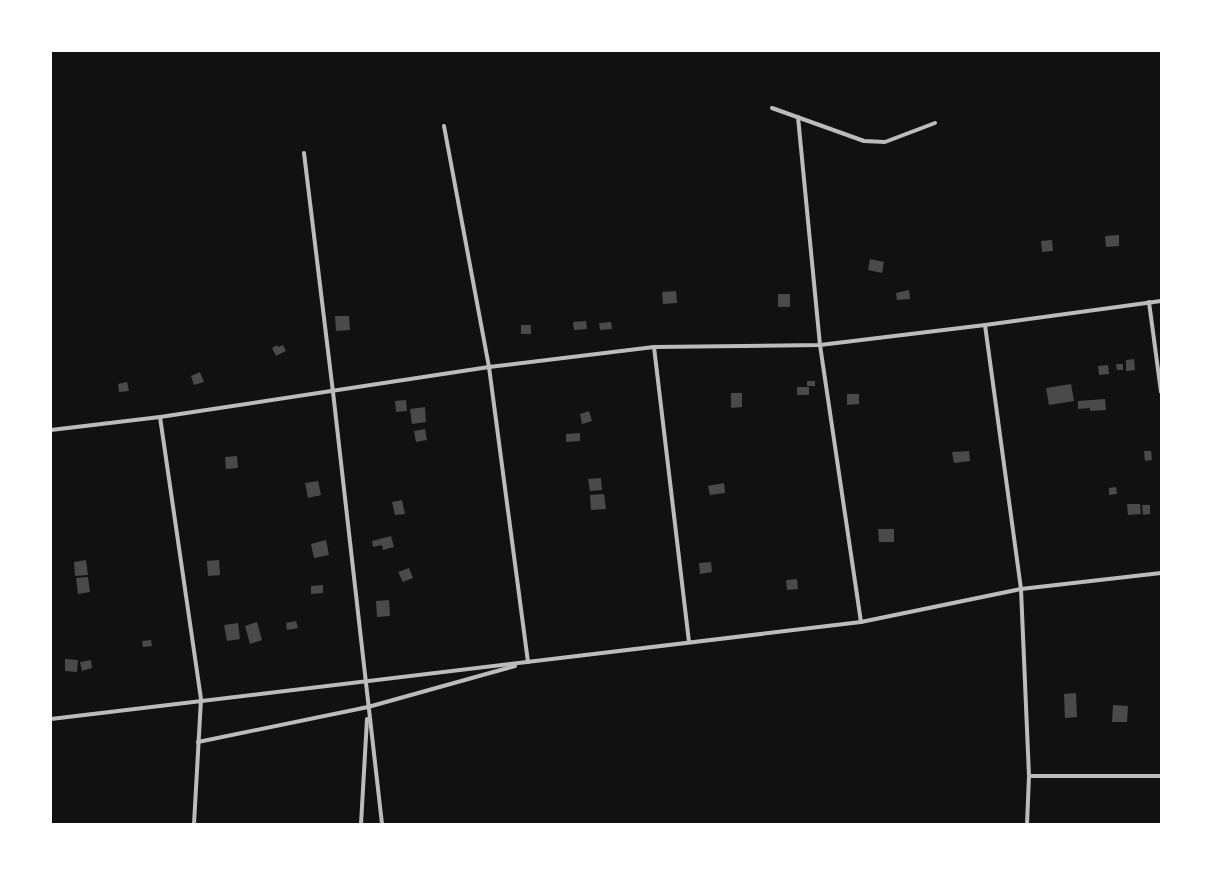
<svg xmlns="http://www.w3.org/2000/svg" width="1212" height="875" viewBox="0 0 1212 875" font-family="Spectral,serif">
<style>
.building{fill:#4a4a4a}
.lines{fill:none;stroke-linecap:round;stroke-linejoin:round}
.minor{stroke:#bcbcbc;stroke-width:4}
</style>
<rect width="100%" height="100%" fill="#111"/>
<g class="building">
<polygon points="1119,235 1119,246 1106,247 1105,236"/>
<polygon points="1052,240 1053,251 1042,252 1041,241"/>
<polygon points="870,259 884,262 882,273 868,270"/>
<polygon points="909,290 910,299 897,300 896,293"/>
<polygon points="676,291 677,303 663,304 662,292"/>
<rect x="778" y="294" width="12" height="13"/>
<polygon points="335,316 349,316 350,330 336,331"/>
<polygon points="586,321 587,329 574,330 573,322"/>
<polygon points="611,322 612,329 600,330 599,323"/>
<rect x="521" y="325" width="10" height="9"/>
<polygon points="277,345 278,347 283,345 286,351 276,356 272,348"/>
<polygon points="1134,359 1135,370 1126,371 1126,360"/>
<polygon points="1116,364 1123,364 1123,370 1117,370"/>
<polygon points="1108,365 1109,374 1099,375 1098,366"/>
<polygon points="200,372 204,382 194,385 191,376"/>
<rect x="807" y="381" width="8" height="5"/>
<polygon points="127,382 129,391 119,392 118,384"/>
<polygon points="1071,384 1074,401 1049,405 1046,388"/>
<rect x="797" y="387" width="12" height="8"/>
<polygon points="731,393 742,393 742,407 731,408"/>
<polygon points="847,394 859,394 859,404 847,405"/>
<polygon points="1105,399 1106,410 1090,411 1090,408 1078,409 1078,401"/>
<polygon points="406,400 407,411 396,412 395,401"/>
<polygon points="425,407 426,422 412,424 410,409"/>
<polygon points="589,411 592,421 582,424 580,414"/>
<polygon points="425,429 427,440 416,442 414,431"/>
<polygon points="580,433 580,441 566,442 566,434"/>
<polygon points="969,451 970,461 954,463 952,452"/>
<polygon points="1144,451 1151,451 1152,460 1145,461"/>
<polygon points="237,456 238,468 226,469 225,457"/>
<polygon points="601,478 602,490 590,491 588,479"/>
<polygon points="318,481 321,495 308,498 305,483"/>
<polygon points="724,483 725,493 710,495 708,486"/>
<polygon points="1116,487 1117,494 1109,495 1109,488"/>
<polygon points="604,494 606,509 591,510 590,495"/>
<polygon points="402,500 405,514 395,515 392,502"/>
<polygon points="1127,504 1140,504 1141,514 1128,515"/>
<polygon points="1142,505 1150,505 1150,514 1143,515"/>
<polygon points="878,529 894,529 894,542 879,542"/>
<polygon points="391,536 394,547 383,550 382,545 373,547 372,541"/>
<polygon points="326,540 329,555 314,558 311,544"/>
<polygon points="86,560 88,575 75,576 74,562"/>
<polygon points="219,560 220,575 208,576 207,561"/>
<polygon points="711,562 712,572 700,574 699,563"/>
<polygon points="409,568 413,578 403,582 398,572"/>
<polygon points="88,577 90,592 78,594 76,578"/>
<polygon points="797,579 798,589 787,590 786,580"/>
<polygon points="323,585 323,593 311,594 311,586"/>
<polygon points="389,600 390,616 377,617 376,601"/>
<polygon points="296,621 298,628 287,630 286,623"/>
<polygon points="257,622 262,640 250,644 245,626"/>
<polygon points="238,623 240,639 227,641 224,625"/>
<polygon points="151,640 152,646 143,647 142,641"/>
<polygon points="65,659 78,660 77,672 65,671"/>
<polygon points="91,660 92,668 82,671 80,662"/>
<polygon points="1076,693 1077,717 1065,718 1064,694"/>
<polygon points="1113,705 1128,706 1127,722 1112,722"/>
</g>
<g class="lines">
<g class="minor">
<polyline points="772,108 864,141 885,142 935,123"/>
<polyline points="798,117 820,345 861,622"/>
<polyline points="444,126 489,367 528,662"/>
<polyline points="304,153 333,392 382,824"/>
<polyline points="1149,302 1161,392"/>
<polyline points="985,325 1021,589 1029,776 1027,824"/>
<polyline points="654,347 689,642"/>
<polyline points="160,417 201,699 194,824"/>
<polyline points="51,430 160,417 489,367 654,347 820,345 985,325 1161,301"/>
<polyline points="51,719 861,622 1021,589 1161,573"/>
<polyline points="198,742 368,707 515,666"/>
<polyline points="1029,776 1161,776"/>
<polyline points="361,824 367,719"/>
</g>
</g>
<rect width="1212" height="875" fill="none" stroke="#ffffff" stroke-width="104"/>
</svg>
